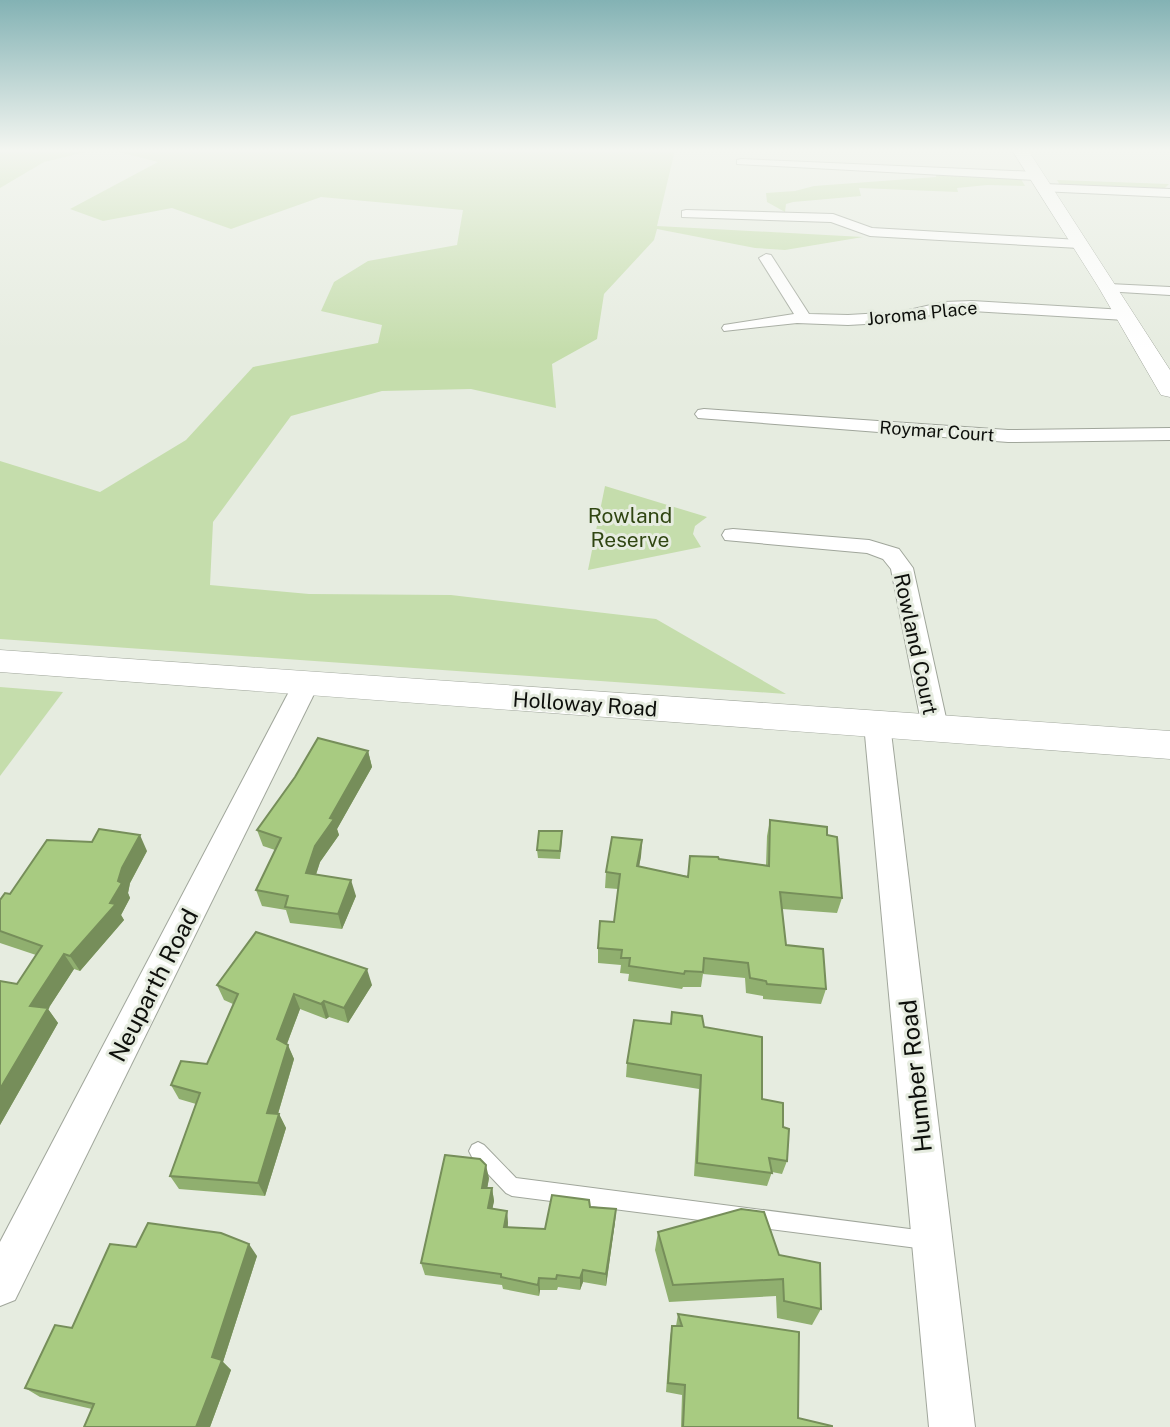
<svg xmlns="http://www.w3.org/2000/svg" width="1170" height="1427" viewBox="0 0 1170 1427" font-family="'Public Sans',sans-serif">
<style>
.green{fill:#c5ddac}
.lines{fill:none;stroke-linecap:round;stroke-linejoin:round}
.lane-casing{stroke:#a0a69b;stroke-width:2}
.street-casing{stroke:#a0a69b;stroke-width:2}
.secondary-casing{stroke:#a0a69b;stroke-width:1}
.lane{fill:#fff;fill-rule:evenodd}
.street{fill:#fff;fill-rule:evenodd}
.secondary{fill:#fff;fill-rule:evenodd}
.wall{fill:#90af6f}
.shaded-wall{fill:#768e5a}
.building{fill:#a8cb81;stroke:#768e5a;stroke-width:2}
.labels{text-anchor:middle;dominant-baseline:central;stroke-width:6;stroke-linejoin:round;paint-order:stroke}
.far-street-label{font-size:18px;fill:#0d0f0b;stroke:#e6ece0}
.park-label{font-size:21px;fill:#304612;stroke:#e6ece0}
.street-label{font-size:21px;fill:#0d0f0b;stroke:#e6ece0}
.near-street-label{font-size:24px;fill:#0d0f0b;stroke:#e6ece0}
</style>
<rect width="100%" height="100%" fill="#e6ece0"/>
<g class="green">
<polygon points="0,150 94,150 44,162 0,188"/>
<polygon points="111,150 675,150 657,226 863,237 785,250 755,248 657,229 654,240 604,294 597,339 552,364 556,408 471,389 382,391 291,416 213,522 210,585 309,594 451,595 656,619 786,694 0,639 0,461 100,492 186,440 253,367 378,343 382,325 321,311 334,282 368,261 457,245 463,210 321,197 231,229 172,208 103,221 70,209 158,162"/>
<polygon points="936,173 1021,179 1025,186 987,185 957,188 958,192 859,188 861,196 793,202 786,204 785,212 767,202 766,193 795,191 814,186 936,177"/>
<polygon points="1057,180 1169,184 1164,189 1060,185"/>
<polygon points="605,486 707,517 695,526 693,534 701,547 588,570"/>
<polygon points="0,687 63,692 0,776"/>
</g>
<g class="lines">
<defs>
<polygon id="lane" points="478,1142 484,1145 516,1178 925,1231 932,1233 934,1240 932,1247 925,1249 512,1196 506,1193 472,1157 469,1151 472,1145"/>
<g id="street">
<polygon points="741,159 1036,172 1042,176 1036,180 737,164 737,160"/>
<polygon points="1044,184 1170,189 1170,197 1040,191 1038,188"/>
<polygon points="686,210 833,214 872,228 1079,240 1086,244 1079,248 870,236 831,222 682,217 682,211"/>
<polygon points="766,254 771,255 809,314 848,315 900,312 944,302 972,301 1125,310 1133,315 1125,320 972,311 944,312 900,322 848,325 797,323 724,331 722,328 724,325 794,314 759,258"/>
<polygon points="1109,284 1170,287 1170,295 1104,291 1102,288"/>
<polygon points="704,409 1008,430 1170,428 1170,440 1008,442 698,418 695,414 698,410"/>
<polygon points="733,529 869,540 899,549 913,568 948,727 944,734 935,736 926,734 922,727 891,569 883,559 867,553 725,540 722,535 725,530"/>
<polygon points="306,675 315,678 319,684 15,1300 0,1306 0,1242 293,684 297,678"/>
<polygon points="877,715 886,717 890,724 975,1427 929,1427 864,724 868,717"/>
</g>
<g id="secondary">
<polygon points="1012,150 1028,150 1170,370 1170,397 1161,395 1158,390 1099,288"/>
<polygon points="0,650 1170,731 1170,759 0,672"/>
</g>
</defs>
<use href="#lane" class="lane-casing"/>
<use href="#street" class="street-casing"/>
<use href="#secondary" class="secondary-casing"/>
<use href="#lane" class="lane"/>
<use href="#street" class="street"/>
<use href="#secondary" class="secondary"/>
</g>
<g class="wall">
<polygon points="368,751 372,767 337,829 339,835 320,862 316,875 356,896 342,929 290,923 286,910 262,906 256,890 275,850 263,846 257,830"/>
<polygon points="770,820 827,835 842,898 837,913 782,909 786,945 826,989 821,1004 763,999 763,996 746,993 745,978 703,974 701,987 683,987 682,989 628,981 629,974 620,973 621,965 598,963 598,948 614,922 618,889 605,888 606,872 642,840 641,856 639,867 687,876 719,859 766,865 767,836"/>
<polygon points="562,839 560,859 538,858 537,850"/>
<polygon points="147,851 130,883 128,893 130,898 121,915 124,920 80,971 74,969 48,1009 58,1023 0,1125 0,981 17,984 36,955 0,943 0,900 10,894"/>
<polygon points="217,985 372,985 348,1023 329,1017 326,1019 300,1009 287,1044 294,1059 278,1114 279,1114 286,1128 265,1196 179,1189 170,1176 196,1104 179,1099 171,1085 207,1064 233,1004 224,1000"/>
<polygon points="704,1027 783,1127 787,1161 782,1174 772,1172 767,1186 694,1176 699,1089 626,1077 627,1063"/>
<polygon points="489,1178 487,1188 492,1188 494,1201 492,1209 507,1211 508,1227 545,1229 590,1207 616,1209 615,1222 606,1286 583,1282 580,1290 558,1287 557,1290 540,1290 539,1296 503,1289 502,1285 425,1275 421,1263"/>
<polygon points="658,1232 779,1255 821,1309 812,1325 777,1318 776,1296 669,1302 655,1250"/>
<polygon points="136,1247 257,1256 223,1362 231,1370 210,1427 84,1427 92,1409 40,1397 25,1388 72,1328"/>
<polygon points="678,1314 798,1418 832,1427 681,1427 682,1395 666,1392 670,1337 672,1326 676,1326"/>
</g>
<g class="shaded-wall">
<polygon points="368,751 372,767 337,829 339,835 320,862 311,889 306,873 315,846 330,818"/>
<polygon points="140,835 147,851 130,883 128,893 130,898 121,915 124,920 80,971 70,956 110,903 122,868"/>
<polygon points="642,840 641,856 636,882 637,866"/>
<polygon points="351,880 356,896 342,929 338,914"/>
<polygon points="64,954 74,969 48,1009 58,1023 0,1125 0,1089 30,1006"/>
<polygon points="367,969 372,985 348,1023 344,1008"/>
<polygon points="294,994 300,1009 283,1054 277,1039"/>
<polygon points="324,1001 329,1017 326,1019 321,1004"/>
<polygon points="288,1045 294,1059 274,1127 267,1113"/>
<polygon points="279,1114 286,1128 265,1196 258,1183"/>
<polygon points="486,1165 489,1178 485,1201 482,1188"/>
<polygon points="492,1188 494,1201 490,1221 488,1208"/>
<polygon points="616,1209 615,1222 606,1286 606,1274"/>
<polygon points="507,1211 508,1223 506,1239 504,1227"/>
<polygon points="249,1244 257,1256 223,1362 231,1370 210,1427 196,1427 212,1357"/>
<polygon points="583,1270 583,1282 580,1290 580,1278"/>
<polygon points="539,1278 540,1290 539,1296 538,1285"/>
</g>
<g class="building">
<polygon points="318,738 368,751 330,818 334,819 315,846 306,873 351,880 338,914 285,907 288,896 256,890 281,838 257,830 295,777"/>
<polygon points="770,820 827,827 827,835 837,837 842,898 780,892 786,945 823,949 826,989 767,984 766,981 750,978 748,963 704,958 703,972 685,971 684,974 629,966 630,958 621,958 622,950 598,948 600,921 614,922 620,874 606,872 612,837 642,840 637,866 688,877 690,856 718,857 719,859 769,866"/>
<polygon points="99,829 140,835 122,868 118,881 122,883 110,903 116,904 70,956 64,954 30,1006 48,1008 0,1089 0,981 17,984 42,946 0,931 0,900 5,893 10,894 47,840 92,842"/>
<polygon points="539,831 562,831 560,851 537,850"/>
<polygon points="256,932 367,969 344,1008 324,1001 321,1004 294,994 277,1039 288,1045 267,1113 279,1114 258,1183 170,1176 200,1093 171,1085 181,1061 207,1064 238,994 217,985"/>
<polygon points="672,1012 702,1016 704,1027 762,1037 762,1099 783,1103 783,1127 789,1129 787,1161 769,1158 772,1173 697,1163 701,1075 627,1063 634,1020 671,1024"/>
<polygon points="445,1155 480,1159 486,1165 482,1188 492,1188 488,1208 507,1211 504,1227 545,1229 552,1195 589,1200 590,1207 616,1209 606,1274 583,1270 580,1278 557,1275 556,1279 539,1278 538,1285 501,1277 501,1274 421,1263"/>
<polygon points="741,1209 764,1212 779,1255 820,1263 821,1309 784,1301 783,1279 673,1285 658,1232"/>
<polygon points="148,1223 221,1233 249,1244 212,1357 222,1360 196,1427 84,1427 94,1404 25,1388 55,1325 72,1328 110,1244 136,1247"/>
<polygon points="678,1314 799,1332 798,1418 832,1426 832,1427 683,1427 685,1385 668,1383 672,1326 682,1326"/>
</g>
<linearGradient id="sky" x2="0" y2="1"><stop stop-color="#83b2b4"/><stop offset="0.43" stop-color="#f4f6f1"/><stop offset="1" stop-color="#f4f6f1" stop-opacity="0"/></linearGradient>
<rect width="1170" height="350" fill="url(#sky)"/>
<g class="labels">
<g class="far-street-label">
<text transform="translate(922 313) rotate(-6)">Joroma Place</text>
<text transform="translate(937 431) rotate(4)">Roymar Court</text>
</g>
<g class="park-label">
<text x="630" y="515">Rowland<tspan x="630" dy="24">Reserve</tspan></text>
</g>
<g class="street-label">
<text transform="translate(916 644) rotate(78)">Rowland Court</text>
<text transform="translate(585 704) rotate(4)">Holloway Road</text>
</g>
<g class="near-street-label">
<text transform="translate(153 985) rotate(-63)">Neuparth Road</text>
<text transform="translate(915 1076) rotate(-96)">Humber Road</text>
</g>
</g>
</svg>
